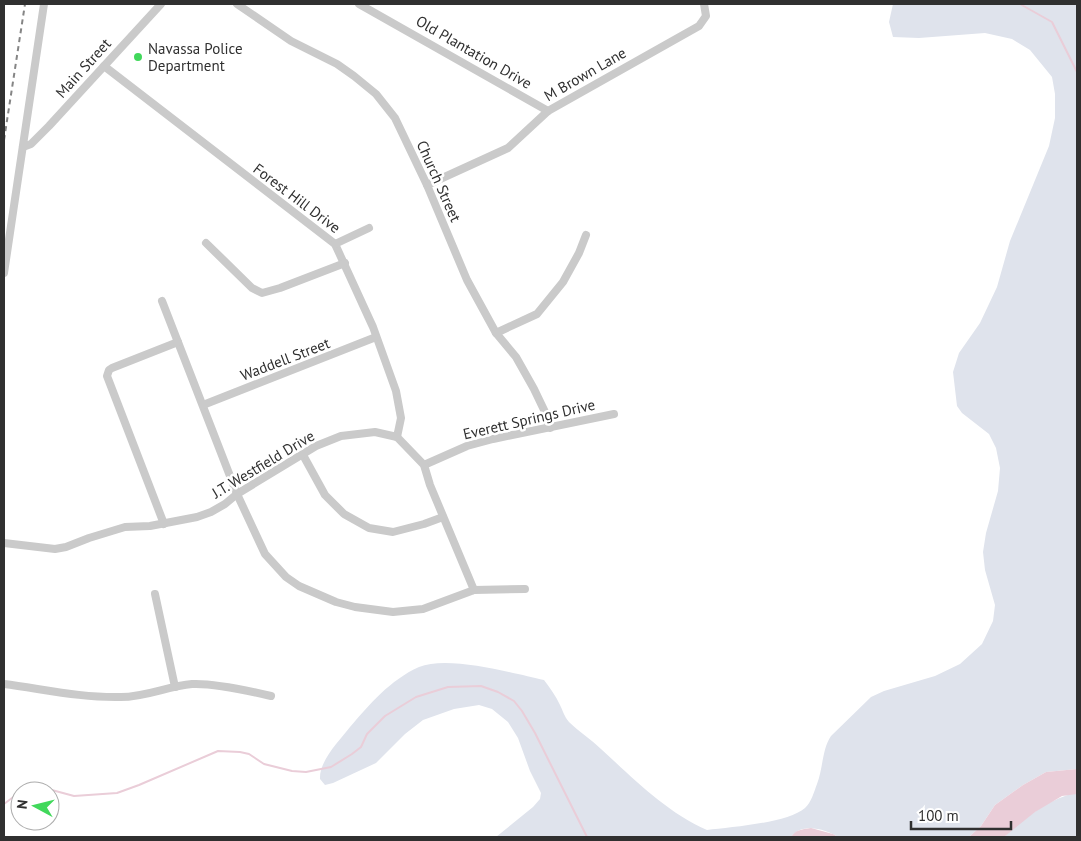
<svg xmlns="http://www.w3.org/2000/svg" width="1081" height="841" viewBox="0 0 1081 841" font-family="'PT Sans',sans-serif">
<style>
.green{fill:#dfe3ec}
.water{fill:#eacdd8}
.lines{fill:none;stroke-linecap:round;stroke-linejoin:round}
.stream{stroke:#eacdd8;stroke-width:2}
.minor{stroke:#cacaca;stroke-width:8}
.rail{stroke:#858585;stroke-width:2;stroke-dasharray:5 4;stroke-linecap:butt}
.poi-dot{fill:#41d85b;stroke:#fff;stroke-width:2}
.labels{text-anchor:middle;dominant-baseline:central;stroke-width:5;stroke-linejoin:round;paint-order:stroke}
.poi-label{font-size:15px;fill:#303030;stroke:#fff;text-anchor:start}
.street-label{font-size:15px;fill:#303030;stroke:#fff}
</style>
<rect width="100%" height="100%" fill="#fff"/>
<g class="green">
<path d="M893,4h184v765l-31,3 -23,13 -28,20 -14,21 -12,11h-131c-12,-8 -37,-15 -47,0h-295l37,-30 7,-8 1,-6 -11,-22 -12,-33 -10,-16 -16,-13 -13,-4 -25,4 -31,11 -18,14 -29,29 -43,20 -8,2 -5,-6c-1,-18 19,-38 30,-52 20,-23 40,-47 69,-60 29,-12 93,6 125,13 6,8 12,16 16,25 3,6 4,11 9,17 10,10 22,17 32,27 33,30 65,63 106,81 24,-3 81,-7 98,-22 6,-5 9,-16 12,-24 6,-15 5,-35 14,-48l40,-39 13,-6 51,-15 25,-12 22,-20 11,-23 2,-16 -10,-35 -2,-18 3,-19 12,-42 2,-23 -4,-20 -7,-14 -27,-21 -5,-7 -4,-34 6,-19 21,-30 17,-36 13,-46 39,-95 6,-28v-24l-3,-17 -22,-27 -18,-11 -27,-6 -66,5 -26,-1 -4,-15z"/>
<path d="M1075,793l2,1v43h-73c19,-18 44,-38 71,-44z"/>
</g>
<g class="water">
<polygon points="1077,769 1077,794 1062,796 1035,812 1004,837 969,837 981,826 995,805 1023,785 1046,772"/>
<path d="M811,828l22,6 5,3h-47c4,-7 12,-8 20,-9z"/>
</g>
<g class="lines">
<g class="stream">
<polyline points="1020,4 1052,22 1077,72"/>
<polyline points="22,791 31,786 37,786 74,796 117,793 139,785 218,751 240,752 249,754 264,764 292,771 306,772 331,767 352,754 361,747 367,734 385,716 416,697 448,687 481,686 498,692 514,701 522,711 535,733 587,837"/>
<polyline points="4,804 20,792"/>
</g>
<g class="minor">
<polyline points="237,4 291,41 337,64 354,76 376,94 395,118 427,185 467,280 496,333 516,357 534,389 545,412 550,428"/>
<polyline points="359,4 548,111"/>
<polyline points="104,66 335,244 373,327 396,391 401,418 397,437"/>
<polyline points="23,147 31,144 49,126 161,4"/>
<polyline points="427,185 508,148 548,111 699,26 706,16 704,4"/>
<polyline points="206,243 252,288 262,293 280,288 345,263"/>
<polyline points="335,244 369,228"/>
<polyline points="4,273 44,4"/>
<polyline points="162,301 237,494 265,554 286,577 299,586 336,602 355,607 393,612 423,609 474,590 525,589"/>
<polyline points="496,333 537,314 563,282 579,253 586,235"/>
<polyline points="203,405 376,337"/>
<polyline points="303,455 325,495 344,514 369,528 393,532 424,524 443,517"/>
<polyline points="424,465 467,446 493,439 614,414"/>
<polyline points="164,524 107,376 109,370 112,368 178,342"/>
<polyline points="4,543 55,549 66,547 89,538 125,527 150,526 197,517 211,512 225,504 237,494 316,446 341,436 375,432 397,437 424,465 430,485 474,590"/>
<polyline points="155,594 175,687"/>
<path d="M4,684c39,5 77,14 117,13 25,0 47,-11 71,-13 22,-1 58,7 79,12"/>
</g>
<polyline class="rail" points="4,140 25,4"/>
</g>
<circle class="poi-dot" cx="138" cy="57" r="5"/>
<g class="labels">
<g class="poi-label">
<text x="148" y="48">Navassa Police<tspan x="148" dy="17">Department</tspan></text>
</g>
<g class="street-label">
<text transform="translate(474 52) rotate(30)">Old Plantation Drive</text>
<text transform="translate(83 68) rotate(-48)">Main Street</text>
<text transform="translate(585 74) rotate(-30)">M Brown Lane</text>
<text transform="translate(439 181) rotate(66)">Church Street</text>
<text transform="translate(297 198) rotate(37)">Forest Hill Drive</text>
<text transform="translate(285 359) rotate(-21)">Waddell Street</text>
<text transform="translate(529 419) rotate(-13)">Everett Springs Drive</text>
<text transform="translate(263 464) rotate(-31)">J.T. Westfield Drive</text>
</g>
</g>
<rect width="1081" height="841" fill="none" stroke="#303030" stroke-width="10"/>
<g transform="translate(35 806) rotate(277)"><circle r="24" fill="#ffffff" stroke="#acacac"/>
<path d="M0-4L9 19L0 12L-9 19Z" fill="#41d85b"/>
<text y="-8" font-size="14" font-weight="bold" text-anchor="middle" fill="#303030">N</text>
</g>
<path d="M911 821v8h100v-8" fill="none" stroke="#303030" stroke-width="2.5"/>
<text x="918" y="821" font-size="15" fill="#303030" stroke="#ffffff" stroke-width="4" paint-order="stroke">100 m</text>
</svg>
